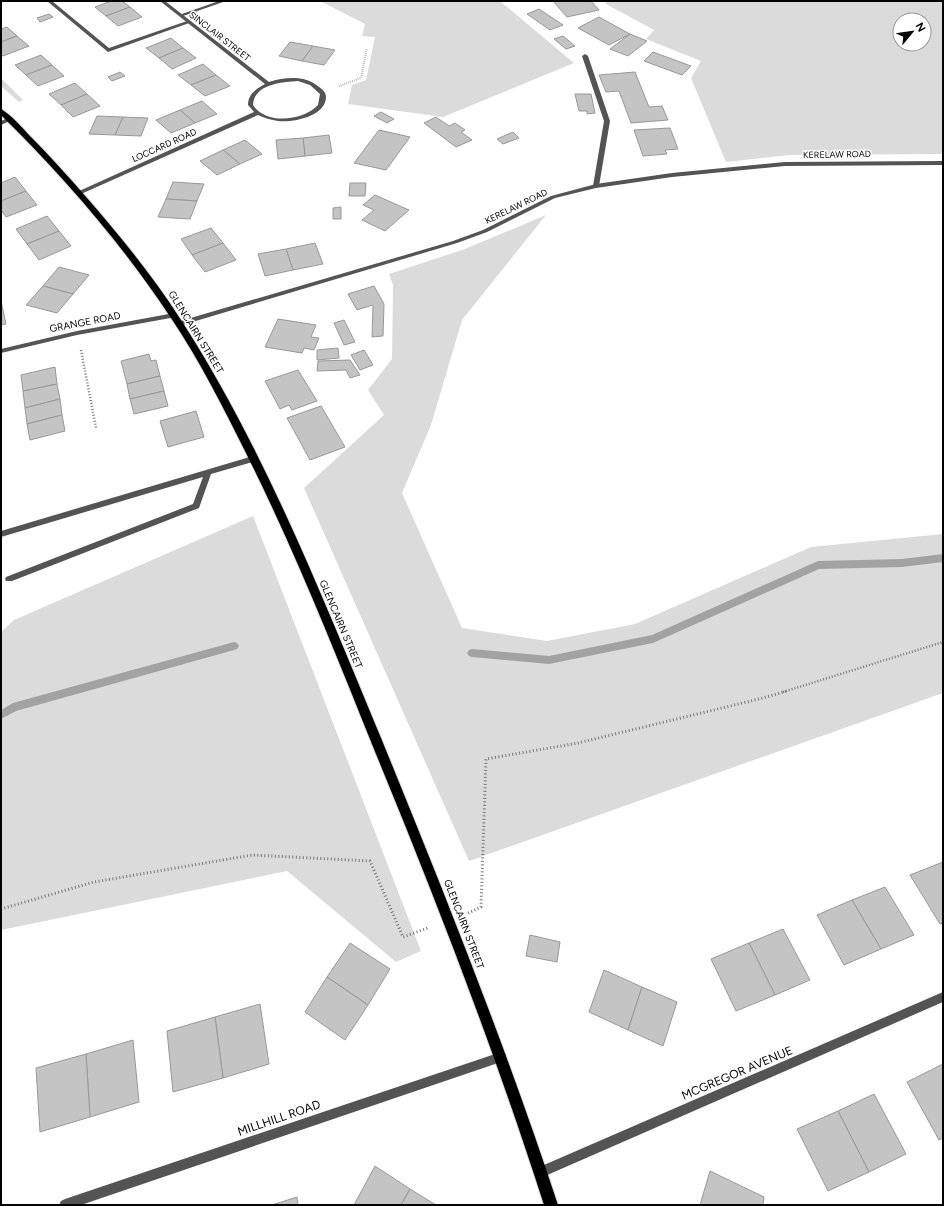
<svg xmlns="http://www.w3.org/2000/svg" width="944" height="1206" viewBox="0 0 944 1206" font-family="Figtree,sans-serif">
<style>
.green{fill:#dbdbdb;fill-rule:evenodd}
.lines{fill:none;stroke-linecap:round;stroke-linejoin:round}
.stream{fill:#a2a2a2;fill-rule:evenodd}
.building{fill:#c4c4c4;stroke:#989898}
.primary-casing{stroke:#dbdbdb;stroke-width:2}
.path-far2{stroke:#767676;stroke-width:2;stroke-dasharray:0.5 1.5;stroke-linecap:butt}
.path-far1{stroke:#767676;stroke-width:2.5;stroke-dasharray:1 2;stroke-linecap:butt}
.path{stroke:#767676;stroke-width:3;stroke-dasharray:1 2.5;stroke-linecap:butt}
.service{fill:#545454;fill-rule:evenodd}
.minor{fill:#545454;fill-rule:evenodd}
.primary{fill:#000;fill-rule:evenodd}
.labels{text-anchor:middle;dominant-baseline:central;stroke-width:3;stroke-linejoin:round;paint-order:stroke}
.far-street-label{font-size:9px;fill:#000;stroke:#fff}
.street-label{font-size:10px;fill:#000;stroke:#fff}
.near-street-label{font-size:12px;fill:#000;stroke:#fff}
</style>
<rect width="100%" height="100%" fill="#fff"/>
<g class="green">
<polygon points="320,1 501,2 574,63 443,117 348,104 352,85 366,80 375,37 362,36 365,24"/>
<path d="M605,1h338v153l-153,1 -64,7 -35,-84 10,-17 -55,-22 8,-9 -48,-26zM900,20h24v24h-24z"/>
<polygon points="1,78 23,100 19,102 1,86"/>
<polygon points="546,215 462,320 431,425 402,493 462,628 547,641 635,624 811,547 943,534 943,693 469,861 304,488 384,415 368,390 392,359 393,285 389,274 465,249"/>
<polygon points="253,516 421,951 396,962 287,871 1,930 1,632 14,620"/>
</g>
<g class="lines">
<g class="stream">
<polygon points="943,554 943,562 902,567 819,569 653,643 549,664 472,657 469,656 467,653 469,650 472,649 549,656 652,635 818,561 902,559"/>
<polygon points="234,642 237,643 239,646 237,649 234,650 16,711 1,719 1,710 13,703"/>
</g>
</g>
<g class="building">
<polygon points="111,1 122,1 130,7 106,16 95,7"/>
<polygon points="553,1 591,1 599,10 567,17"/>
<polygon points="130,7 142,17 118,26 106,16"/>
<polygon points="539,9 563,25 550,30 527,14"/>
<polygon points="49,14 53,17 40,22 37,18"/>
<polygon points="599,17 630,34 609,45 578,28"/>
<polygon points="7,27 17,36 1,42 1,29"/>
<polygon points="630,34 647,41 628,56 610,49"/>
<polygon points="17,36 29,46 3,56 1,55 1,42"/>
<polygon points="563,36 575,46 566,49 554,39"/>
<polygon points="171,38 183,48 159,58 146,48"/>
<polygon points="290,42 313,46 302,61 279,56"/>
<polygon points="313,46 335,50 324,65 302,61"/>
<polygon points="183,48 196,58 172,69 159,58"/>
<polygon points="653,52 691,66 682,75 644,61"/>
<polygon points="41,55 52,65 26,75 15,65"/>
<polygon points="203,64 216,75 191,85 178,75"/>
<polygon points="52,65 64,76 38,86 26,75"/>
<polygon points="120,72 125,76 112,81 108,77"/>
<polygon points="635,72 649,107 662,106 668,120 631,123 619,91 606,92 599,75"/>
<polygon points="216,75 230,86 205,96 191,85"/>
<polygon points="75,83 87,94 61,105 49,94"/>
<polygon points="87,94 100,106 73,117 61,105"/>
<polygon points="575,94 591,94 595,113 587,114 587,111 579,111"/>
<polygon points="202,101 217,114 195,123 180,110"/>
<polygon points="180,110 195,123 171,133 156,120"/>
<polygon points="381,112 394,119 387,123 374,116"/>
<polygon points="97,116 123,117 115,135 89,134"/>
<polygon points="123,117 148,118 141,136 115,135"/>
<polygon points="436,117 449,126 455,123 465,130 461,132 472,140 456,147 424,123"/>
<polygon points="670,128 678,149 665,150 667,154 643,156 634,130"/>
<polygon points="379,130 410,137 386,170 354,163"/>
<polygon points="513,132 519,138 503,144 497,139"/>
<polygon points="329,135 332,153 305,156 303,138"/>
<polygon points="303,138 305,156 278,159 276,140"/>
<polygon points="245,140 262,154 240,164 223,150"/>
<polygon points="223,150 240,164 217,175 200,161"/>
<polygon points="15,177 26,191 1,201 1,183"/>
<polygon points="173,182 204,184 197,201 166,199"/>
<polygon points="350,183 366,183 365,196 349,196"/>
<polygon points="26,191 37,205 6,217 1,210 1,201"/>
<polygon points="375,195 409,210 385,231 362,220 374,210 363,205"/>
<polygon points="166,199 197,201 190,219 158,217"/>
<polygon points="341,207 341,219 333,219 333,208"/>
<polygon points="47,216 59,231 27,244 16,229"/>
<polygon points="211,228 223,243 192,255 181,239"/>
<polygon points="59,231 71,246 39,260 27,244"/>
<polygon points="223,243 236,260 205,272 192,255"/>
<polygon points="315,243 323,264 293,270 286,249"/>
<polygon points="286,249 293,270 265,276 258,254"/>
<polygon points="59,267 89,275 73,294 43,286"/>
<polygon points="43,286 73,294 57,313 26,305"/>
<polygon points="374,286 384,304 383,336 372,337 373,305 357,310 348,294"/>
<polygon points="1,301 6,324 1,325"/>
<polygon points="278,319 316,325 311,337 319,338 314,350 304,348 302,353 265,347"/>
<polygon points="344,320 355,342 344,345 334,323"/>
<polygon points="338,348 339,358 317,360 317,350"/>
<polygon points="364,350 373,365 360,370 351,355"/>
<polygon points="149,354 151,361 156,360 160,376 127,384 121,361"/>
<polygon points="350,360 360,375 350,378 346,370 317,371 318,361"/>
<polygon points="55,367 57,384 23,391 21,375"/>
<polygon points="298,370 317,401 292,410 289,405 280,409 265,381"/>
<polygon points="160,376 164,391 130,399 127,384"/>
<polygon points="57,384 60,399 25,408 23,391"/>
<polygon points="164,391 168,406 134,414 130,399"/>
<polygon points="60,399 62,415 27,424 25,408"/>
<polygon points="321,406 345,447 310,460 287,418"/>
<polygon points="196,411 204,437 168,447 160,421"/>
<polygon points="62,415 65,431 30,440 27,424"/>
<polygon points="943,862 943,923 940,924 910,875"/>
<polygon points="885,887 914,935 881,949 852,900"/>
<polygon points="852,900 881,949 844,965 817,915"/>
<polygon points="783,929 810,980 775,995 749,943"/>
<polygon points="530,935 560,942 557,962 526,956"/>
<polygon points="350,943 390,969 368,1005 327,977"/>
<polygon points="749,943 775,995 736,1011 711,959"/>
<polygon points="604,970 642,987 628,1030 589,1012"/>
<polygon points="327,977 368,1005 345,1040 305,1012"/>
<polygon points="642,987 677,1002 663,1046 628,1030"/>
<polygon points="260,1004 269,1064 223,1078 215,1017"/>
<polygon points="215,1017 223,1078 173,1092 167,1031"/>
<polygon points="133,1040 139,1102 90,1117 86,1054"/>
<polygon points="86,1054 90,1117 40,1132 36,1068"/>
<polygon points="943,1064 943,1138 939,1140 907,1082"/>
<polygon points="874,1094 906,1154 869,1172 838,1111"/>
<polygon points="838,1111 869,1172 828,1191 797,1129"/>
<polygon points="375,1166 410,1189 401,1205 354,1205"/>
<polygon points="710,1171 764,1197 763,1205 700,1205"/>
<polygon points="410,1189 436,1205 401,1205"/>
<polygon points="297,1197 298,1205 272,1205"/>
</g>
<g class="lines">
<defs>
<path id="primary" d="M1,109c10,6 19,16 27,25 21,21 40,42 59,64 33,38 65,77 92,119 84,129 143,279 202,421 63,154 125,309 177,467h-14c-49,-153 -107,-303 -168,-451 -41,-102 -81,-203 -130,-301 -23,-46 -46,-92 -75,-135 -48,-73 -108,-142 -170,-203z"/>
</defs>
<use href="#primary" class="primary-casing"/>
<polyline class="path-far2" points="339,86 361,78 367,48"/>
<g class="path-far1">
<polyline points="81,350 96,428"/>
<polyline points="783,692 943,642"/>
</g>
<g class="path">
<polyline points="1,909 94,882 252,855 370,861 403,937 428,928"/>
<polyline points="468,913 481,907 486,759 578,743 763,698 787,691"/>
</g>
<g class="service">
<polygon points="47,1 52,1 109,48 187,21 192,22 108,52"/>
<polygon points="219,1 226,1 183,16 179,15"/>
<polygon points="585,54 588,56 610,121 599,186 596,188 593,186 604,121 582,56"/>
<polygon points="253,456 257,459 256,461 211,474 199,508 12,581 6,581 5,579 6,577 193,504 203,477 1,537 1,531"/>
</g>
<g class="minor">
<path d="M160,1h5l104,81c17,-5 36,-7 50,5 3,2 7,5 7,10 0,19 -33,26 -48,24 -7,-1 -14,-3 -20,-6l-177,79h-4v-2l177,-80 -6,-7c0,-11 8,-16 17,-21zM298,81l12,4 10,9 -2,11c-15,16 -52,20 -65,0 1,-21 29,-23 45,-24z"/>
<polygon points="10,117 13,119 12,120 1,125 1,121"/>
<polygon points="943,161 943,165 785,166 672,177 596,188 555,198 487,232 457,243 179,326 176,324 177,322 453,241 483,230 551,196 596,184 672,173 785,162"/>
<polygon points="174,313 176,313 176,317 77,335 1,353 1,349 77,331"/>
<polygon points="943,992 943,1002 545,1176 541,1177 537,1176 536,1172 537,1168"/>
<polygon points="501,1052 505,1053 506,1057 505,1061 501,1062 81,1205 59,1205 61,1201 65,1199"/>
</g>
<use href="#primary" class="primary"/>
</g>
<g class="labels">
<g class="far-street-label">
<text transform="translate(220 36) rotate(38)">SINCLAIR STREET</text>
<text transform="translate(164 145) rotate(-24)">LOCCARD ROAD</text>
<text transform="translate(837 154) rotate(-1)">KERELAW ROAD</text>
<text transform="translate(516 206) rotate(-26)">KERELAW ROAD</text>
</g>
<g class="street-label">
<text transform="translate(85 322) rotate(-11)">GRANGE ROAD</text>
<text transform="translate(196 332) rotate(58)">GLENCAIRN STREET</text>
<text transform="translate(341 624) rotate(67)">GLENCAIRN STREET</text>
<text transform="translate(464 924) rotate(69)">GLENCAIRN STREET</text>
</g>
<g class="near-street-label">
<text transform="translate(737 1073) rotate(-23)">MCGREGOR AVENUE</text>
<text transform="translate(279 1118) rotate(-19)">MILLHILL ROAD</text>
</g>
</g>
<rect width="944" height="1206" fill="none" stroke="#000000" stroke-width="4"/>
<g transform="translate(912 32) rotate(61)"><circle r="19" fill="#ffffff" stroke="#999999"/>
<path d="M0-3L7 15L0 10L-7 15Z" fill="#000000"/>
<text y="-6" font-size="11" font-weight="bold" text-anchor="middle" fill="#000000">N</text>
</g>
</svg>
